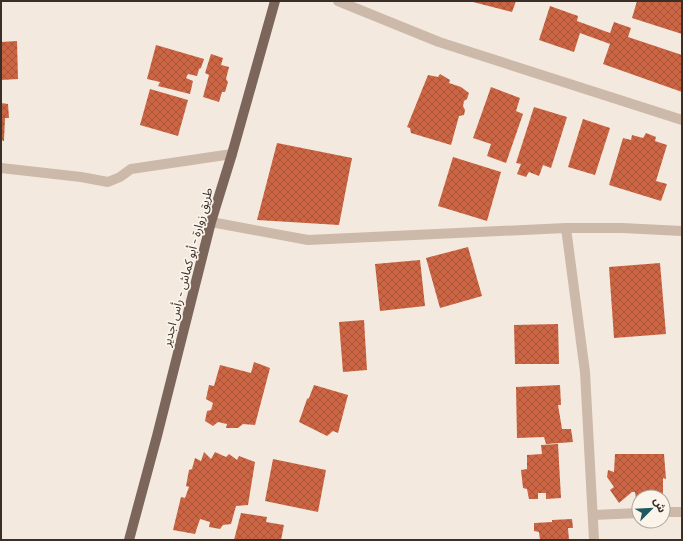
<svg xmlns="http://www.w3.org/2000/svg" width="683" height="541" viewBox="0 0 683 541" font-family="'Titillium Web','Noto Sans Arabic',sans-serif">
<style>
.building{fill:url(#building-cross-hatch)}
.lines{fill:none;stroke-linecap:round;stroke-linejoin:round}
.street{stroke:#cdb9a9;stroke-width:10}
.primary{stroke:#7c655a;stroke-width:10}
.labels{text-anchor:middle;dominant-baseline:central;stroke-width:3.5;stroke-linejoin:round;paint-order:stroke}
.street-label{font-size:12px;fill:#3a2e29;stroke:#fbf4eb}
</style>
<defs>
<pattern id="building-cross-hatch" width="8" height="8" patternUnits="userSpaceOnUse"><rect width="8" height="8" fill="#cc6544"/><path d="M0 0l8 8M0 8l8-8" fill="none" stroke="#a75439"/></pattern>
</defs>
<rect width="100%" height="100%" fill="#f4e9de"/>
<g class="building">
<polygon points="469,1 516,1 512,12"/>
<polygon points="637,1 682,1 682,34 632,18"/>
<polygon points="550,6 578,16 577,21 610,33 614,22 631,28 628,37 682,55 682,92 603,64 610,44 580,33 574,52 539,40"/>
<polygon points="17,41 18,79 1,80 1,42"/>
<polygon points="156,45 204,59 201,68 199,69 197,76 188,74 186,78 193,81 190,94 158,86 160,82 147,79"/>
<polygon points="211,54 223,58 221,65 229,67 226,79 228,82 225,92 222,92 219,102 203,97 209,75 205,73"/>
<polygon points="440,74 450,80 449,83 461,87 469,93 467,99 464,101 463,106 465,110 464,115 459,116 451,145 411,133 410,128 407,127 428,75 438,77"/>
<polygon points="491,87 520,98 516,111 523,114 506,163 487,156 491,144 473,138"/>
<polygon points="150,89 188,100 178,136 140,125"/>
<polygon points="1,103 8,104 9,118 5,118 4,141 1,140"/>
<polygon points="534,107 567,117 551,168 543,165 539,176 529,172 526,177 517,174 521,164 516,163"/>
<polygon points="583,119 610,128 595,175 568,167"/>
<polygon points="646,133 656,137 655,141 667,145 656,181 667,184 661,201 609,185 623,138 631,140 632,135 643,138"/>
<polygon points="277,143 352,158 339,225 257,220"/>
<polygon points="453,157 501,172 487,221 438,206"/>
<polygon points="468,247 482,296 440,308 426,258"/>
<polygon points="420,260 425,306 380,311 375,264"/>
<polygon points="660,263 666,334 614,338 609,267"/>
<polygon points="364,320 367,370 343,372 339,322"/>
<polygon points="558,324 559,364 515,364 514,325"/>
<polygon points="254,362 270,368 255,425 243,424 238,428 226,428 227,424 218,422 213,426 205,421 207,411 211,410 213,403 206,399 209,385 214,386 220,365 251,373"/>
<polygon points="314,385 348,395 338,433 333,431 327,436 299,422 307,399 309,398"/>
<polygon points="560,385 561,405 558,405 562,429 571,429 573,442 546,444 544,437 517,438 516,387"/>
<polygon points="558,444 561,498 546,499 546,493 538,493 538,499 529,499 527,489 523,488 521,470 527,469 527,455 542,454 541,445"/>
<polygon points="204,452 211,459 215,452 226,457 229,454 237,460 239,456 255,462 248,505 236,506 231,524 223,525 220,529 209,527 210,522 200,519 195,534 173,530 181,497 185,498 189,487 186,486 189,470 192,469 195,458 201,461"/>
<polygon points="615,454 664,454 666,479 663,478 663,495 645,495 645,497 639,497 639,499 636,499 635,492 632,492 619,503 610,490 614,487 607,477 608,470 614,472"/>
<polygon points="273,459 326,470 318,512 265,501"/>
<polygon points="241,513 267,517 266,522 284,525 281,540 234,540"/>
<polygon points="572,519 573,528 568,528 569,540 540,540 539,532 534,531 534,523 552,522 552,520"/>
</g>
<g class="lines">
<g class="street">
<polyline points="338,1 439,42 682,120"/>
<polyline points="1,168 81,177 108,182 120,177 131,169 232,154"/>
<polyline points="211,222 308,240 566,228 622,228 682,231"/>
<polyline points="566,228 585,372 594,540"/>
<polyline points="663,512 682,512"/>
<polyline points="593,515 639,513"/>
</g>
<polyline class="primary" points="129,540 157,436 211,222 232,154 275,1"/>
</g>
<g class="labels">
<g class="street-label">
<text transform="translate(187 267) rotate(-75)">طريق زوارة - أبو كماش - رأس اجدير</text>
</g>
</g>
<rect width="683" height="541" fill="none" stroke="#3a2e29" stroke-width="4"/>
<g transform="translate(651 509) rotate(66)"><circle r="19" fill="#fbf4eb" stroke="#aea59d"/>
<path d="M0-3L7 15L0 10L-7 15Z" fill="#1c5a5e"/>
<text y="-6" font-size="11" font-weight="bold" text-anchor="middle" fill="#3a2e29">ش</text>
</g>
</svg>
